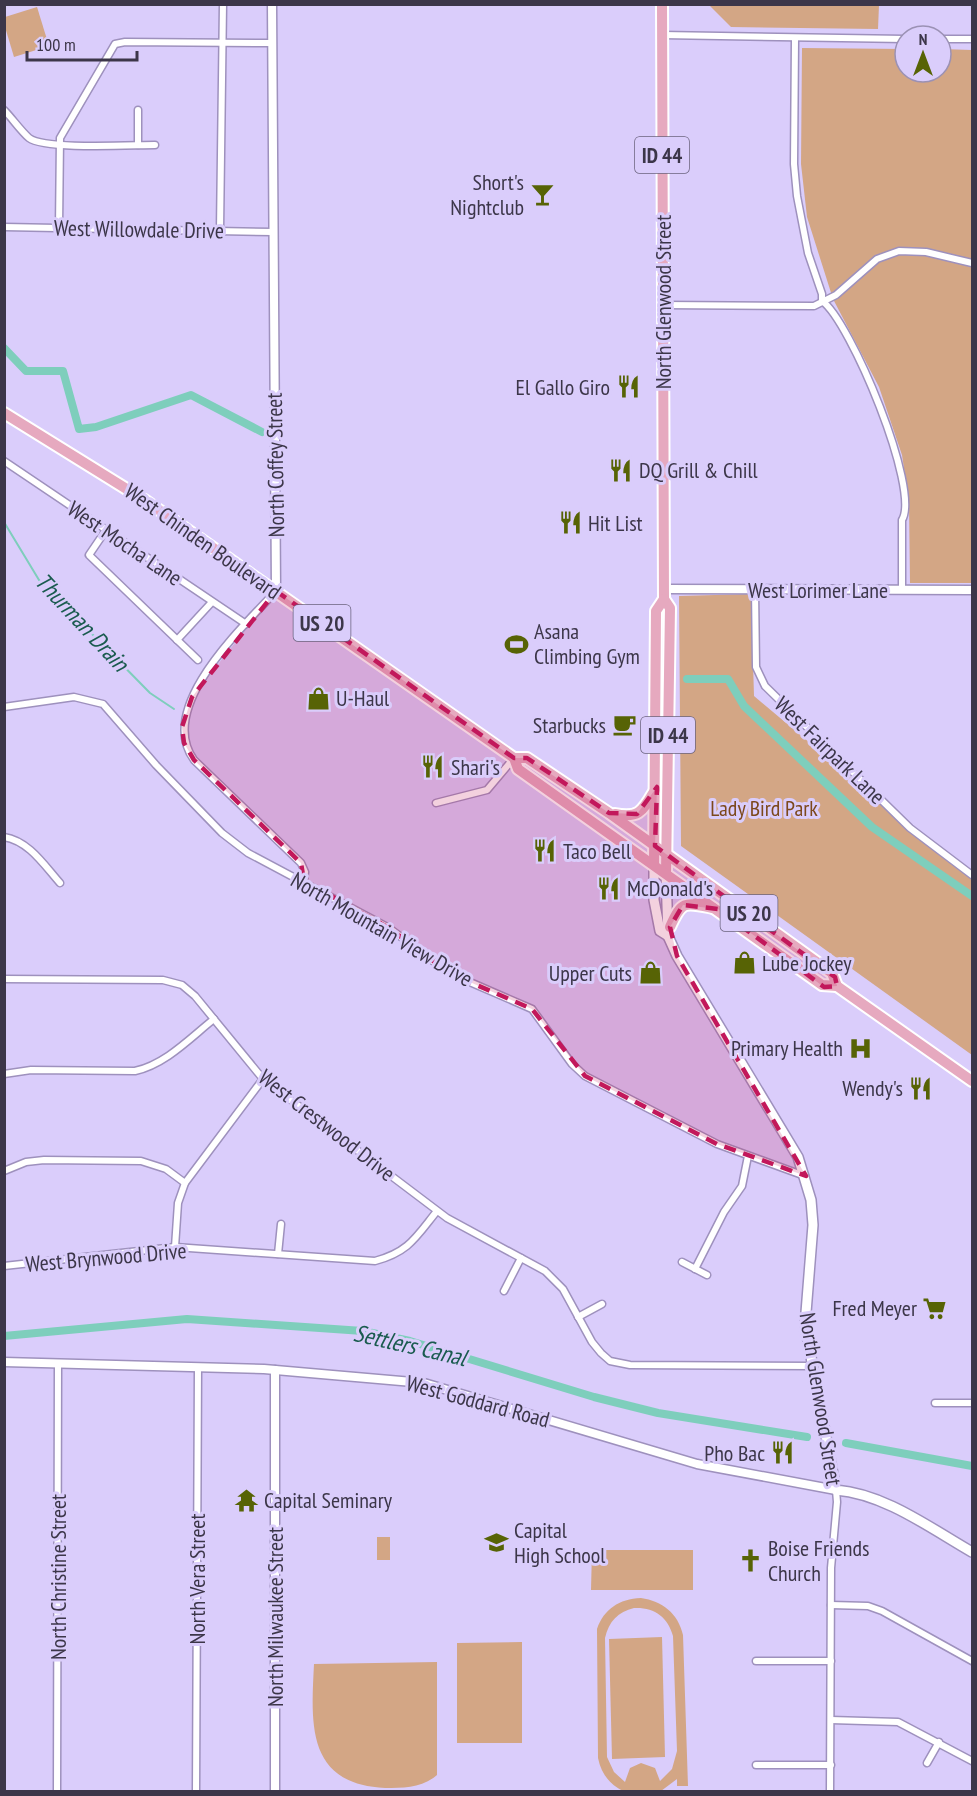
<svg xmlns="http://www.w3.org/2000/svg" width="977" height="1796" viewBox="0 0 977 1796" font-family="'PT Sans Narrow',sans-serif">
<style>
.green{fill:#d3a685;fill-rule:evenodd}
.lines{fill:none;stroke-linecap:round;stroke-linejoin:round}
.stream{stroke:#7ecebc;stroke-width:2}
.canal{stroke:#7ecebc;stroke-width:8}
.minor-casing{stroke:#9e91bd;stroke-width:9}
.tertiary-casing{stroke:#9e91bd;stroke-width:11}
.secondary-casing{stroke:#9e91bd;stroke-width:12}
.primary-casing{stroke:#fff;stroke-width:14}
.minor{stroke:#fff;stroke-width:6}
.tertiary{stroke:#fff;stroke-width:8}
.secondary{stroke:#fff;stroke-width:9}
.primary{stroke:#e6a9bf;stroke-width:10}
.marked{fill:#c2185b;fill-opacity:0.2;stroke:#c2185b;stroke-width:4.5;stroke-dasharray:12 8;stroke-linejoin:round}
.labels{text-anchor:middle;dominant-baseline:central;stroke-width:6;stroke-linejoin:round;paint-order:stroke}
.shield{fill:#dacdfb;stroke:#6b637e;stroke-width:1.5}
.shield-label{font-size:21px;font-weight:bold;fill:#3c3649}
.poi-label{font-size:22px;fill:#3c3649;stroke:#dacdfb;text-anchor:start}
.street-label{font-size:22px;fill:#3c3649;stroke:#dacdfb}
.park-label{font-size:22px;fill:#7c481c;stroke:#dacdfb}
.water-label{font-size:24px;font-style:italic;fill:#1a5b4f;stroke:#dacdfb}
</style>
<rect width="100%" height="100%" fill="#dacdfb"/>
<g class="green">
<polygon points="709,5 879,5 878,29 731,27"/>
<polygon points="37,7 49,46 14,57 5,27 5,17"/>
<polygon points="802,48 905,49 905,72 941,72 941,49 972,50 972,583 910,583 909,502 902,455 879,387 833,299 807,217 801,164"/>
<polygon points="751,594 754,696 972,879 972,1055 681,846 679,596"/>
<rect x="377" y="1537" width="13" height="23"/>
<polygon points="592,1550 693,1550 693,1590 591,1590"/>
<path d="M641,1598c21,3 37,15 42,37l5,151h-11v-7l-16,12h-38c-14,-7 -22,-18 -25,-33l-1,-129c7,-20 22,-30 44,-31zM634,1608c20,-1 34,9 39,28l4,115 -5,18 -12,12 -5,-13 -14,-5 -11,5 -5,14 -11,-10 -7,-15 -2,-119c4,-17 13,-26 29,-30z"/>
<polygon points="662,1637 665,1757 612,1759 609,1639"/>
<polygon points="522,1642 522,1743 457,1743 457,1643"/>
<path d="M437,1662v113c-15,13 -33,13 -52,13 -79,-4 -74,-64 -71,-124z"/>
</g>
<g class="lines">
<polyline class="stream" points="4,522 39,580 150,693 174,709"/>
<g class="canal">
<polyline points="4,348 26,371 63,371 79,429 96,427 191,395 262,432"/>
<polyline points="687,679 728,679 744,706 872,827 972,896"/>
<polyline points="4,1336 187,1319 363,1331 410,1341 594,1397 658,1413 807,1437"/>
<polyline points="846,1443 972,1466"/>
</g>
<defs>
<g id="minor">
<polyline points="662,35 905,39"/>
<path d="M795,39l-1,125 3,32 11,57 14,41v7c28,19 99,189 80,219v70"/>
<polyline points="941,39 972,39"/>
<path d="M4,110c8,8 16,20 25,28 16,12 102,7 126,7"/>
<polyline points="138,145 138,110"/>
<polyline points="4,227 273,232"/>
<polyline points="59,227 60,138 115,44 125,42 272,43"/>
<polyline points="220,229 223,4"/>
<polyline points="663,305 814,306 836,295 877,259 899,251 926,252 972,263"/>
<polyline points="4,461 246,624"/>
<polyline points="106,530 89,555 198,660"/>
<polyline points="755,589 756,667 765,686 910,828 972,875"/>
<path d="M276,591c-34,37 -120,116 -82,169l107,103 4,9 -1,9"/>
<polyline points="177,640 212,602"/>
<polyline points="4,707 74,697 103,704 156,765 222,833 248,853 389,928 449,973 532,1009 572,1064 585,1076 717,1144 805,1176"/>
<polyline points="436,803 487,790 514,758"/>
<path d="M4,837c25,4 40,28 56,46"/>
<polyline points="4,979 163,980 182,985 195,996 263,1079 447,1218 545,1271 563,1289 592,1342 601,1353 610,1361 630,1365 812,1366"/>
<path d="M4,1074l27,-4 104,1c31,-7 55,-33 79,-52"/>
<polyline points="4,1171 26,1162 44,1160 141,1161 166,1169 185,1183"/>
<polyline points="175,1247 178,1203 185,1183 263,1079"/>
<polyline points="278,1254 281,1224"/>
<polyline points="682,1262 707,1275"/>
<path d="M4,1266l171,-19 200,14c34,-9 41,-24 62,-50"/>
<polyline points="695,1269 724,1212 742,1186 748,1156"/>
<polyline points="504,1291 521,1258"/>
<polyline points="578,1317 602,1304"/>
<polyline points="935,1403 972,1403"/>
<polyline points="831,1605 868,1606 882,1611 972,1661"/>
<polyline points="756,1661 831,1661"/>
<polyline points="831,1720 898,1722 972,1761"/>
<polyline points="927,1763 939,1742"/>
<polyline points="756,1765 831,1765"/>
<polyline points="57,1792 58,1363"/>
<polyline points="196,1792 198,1367"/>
<polyline points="830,1792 831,1568 837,1502 836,1490"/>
</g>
<g id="tertiary">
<polyline points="272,4 276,591"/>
<polyline points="664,589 972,590"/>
<polyline points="4,1362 264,1369 424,1383 697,1464 836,1490"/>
<polyline points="275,1792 275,1370"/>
</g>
<g id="secondary">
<polyline points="654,865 654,900 660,931 668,936"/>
<path d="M666,873l2,63 9,20 121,201 13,43 2,25 -8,100 31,165c49,4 94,38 136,62"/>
</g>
<g id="primary">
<polyline points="662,4 664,599 670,608 666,873"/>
<polyline points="4,413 146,501 514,758 527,758 609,813 832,973 837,986 972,1081"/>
<polyline points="514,758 518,769 822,985 837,986"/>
<path d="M615,814c25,5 28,-4 40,-24"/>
<polyline points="654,865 656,611 664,599"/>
<path d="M670,927c12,-27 15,-25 43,-19"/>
</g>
</defs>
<use href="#minor" class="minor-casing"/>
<use href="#tertiary" class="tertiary-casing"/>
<use href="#secondary" class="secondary-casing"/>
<use href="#primary" class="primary-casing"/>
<use href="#minor" class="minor"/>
<use href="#tertiary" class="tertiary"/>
<use href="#secondary" class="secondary"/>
<use href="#primary" class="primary"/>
</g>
<path class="marked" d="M276,591l238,167h13l82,55 28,1 20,-27 -2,59 180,131 2,9 -13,1 -106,-78 -35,-4 -13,22 7,29 129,220 -89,-32 -132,-68 -53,-67 -83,-36 -60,-45 -85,-47 -3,-18 -107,-103 -10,-17 -2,-16 10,-30z"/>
<defs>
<symbol id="bar-bare" viewBox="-9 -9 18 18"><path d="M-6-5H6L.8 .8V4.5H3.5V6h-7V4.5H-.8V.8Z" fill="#576305" stroke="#dacdfb" stroke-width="2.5" paint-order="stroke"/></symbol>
<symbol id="restaurant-bare" viewBox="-9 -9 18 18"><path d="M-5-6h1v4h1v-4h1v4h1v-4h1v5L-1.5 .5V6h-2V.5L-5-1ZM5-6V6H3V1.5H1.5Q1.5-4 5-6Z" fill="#576305" stroke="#dacdfb" stroke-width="2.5" paint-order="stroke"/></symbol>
<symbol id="stadium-bare" viewBox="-9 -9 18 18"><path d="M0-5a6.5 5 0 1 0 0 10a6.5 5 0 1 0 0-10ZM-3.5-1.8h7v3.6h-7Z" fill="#576305" stroke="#dacdfb" stroke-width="2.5" paint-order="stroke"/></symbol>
<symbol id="shop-bare" viewBox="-9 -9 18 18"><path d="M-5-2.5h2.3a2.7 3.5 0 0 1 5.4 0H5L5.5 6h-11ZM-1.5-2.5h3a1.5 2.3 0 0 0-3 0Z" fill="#576305" stroke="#dacdfb" stroke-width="2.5" paint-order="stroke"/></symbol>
<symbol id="cafe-bare" viewBox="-9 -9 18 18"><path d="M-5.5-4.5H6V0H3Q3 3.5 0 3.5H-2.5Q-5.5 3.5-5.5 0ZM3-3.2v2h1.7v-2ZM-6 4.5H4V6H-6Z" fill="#576305" stroke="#dacdfb" stroke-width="2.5" paint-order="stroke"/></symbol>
<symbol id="hospital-bare" viewBox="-9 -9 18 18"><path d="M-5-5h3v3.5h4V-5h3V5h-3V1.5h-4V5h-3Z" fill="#576305" stroke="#dacdfb" stroke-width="2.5" paint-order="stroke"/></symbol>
<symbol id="supermarket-bare" viewBox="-9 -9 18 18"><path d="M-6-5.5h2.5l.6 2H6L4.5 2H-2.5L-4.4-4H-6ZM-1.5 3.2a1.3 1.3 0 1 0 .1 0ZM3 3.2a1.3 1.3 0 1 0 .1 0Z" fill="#576305" stroke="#dacdfb" stroke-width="2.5" paint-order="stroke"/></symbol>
<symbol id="temple-bare" viewBox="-9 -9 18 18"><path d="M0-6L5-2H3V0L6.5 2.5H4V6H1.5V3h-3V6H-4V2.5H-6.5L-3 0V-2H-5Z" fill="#576305" stroke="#dacdfb" stroke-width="2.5" paint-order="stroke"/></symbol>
<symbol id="school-bare" viewBox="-9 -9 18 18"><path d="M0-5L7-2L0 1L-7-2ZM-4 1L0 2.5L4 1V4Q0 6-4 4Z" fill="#576305" stroke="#dacdfb" stroke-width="2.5" paint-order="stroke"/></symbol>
<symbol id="church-bare" viewBox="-9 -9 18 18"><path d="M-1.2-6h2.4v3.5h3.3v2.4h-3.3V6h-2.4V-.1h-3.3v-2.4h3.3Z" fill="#576305" stroke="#dacdfb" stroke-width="2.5" paint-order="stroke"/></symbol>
</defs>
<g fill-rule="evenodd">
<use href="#bar-bare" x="526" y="178" width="33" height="33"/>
<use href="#restaurant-bare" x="612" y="370" width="33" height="33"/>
<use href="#restaurant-bare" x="604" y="454" width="33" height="33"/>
<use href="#restaurant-bare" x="554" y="506" width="33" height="33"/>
<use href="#stadium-bare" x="500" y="628" width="33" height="33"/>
<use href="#shop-bare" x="302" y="682" width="33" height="33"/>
<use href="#cafe-bare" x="608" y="708" width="33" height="33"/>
<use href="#restaurant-bare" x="416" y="750" width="33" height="33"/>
<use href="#restaurant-bare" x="528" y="834" width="33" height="33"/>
<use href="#restaurant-bare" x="592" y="872" width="33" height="33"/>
<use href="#shop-bare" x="728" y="946" width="33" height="33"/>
<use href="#shop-bare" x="634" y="956" width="33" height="33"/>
<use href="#hospital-bare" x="844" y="1032" width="33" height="33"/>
<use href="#restaurant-bare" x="904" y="1072" width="33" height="33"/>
<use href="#supermarket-bare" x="918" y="1292" width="33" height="33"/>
<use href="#restaurant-bare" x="766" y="1436" width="33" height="33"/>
<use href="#temple-bare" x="230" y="1484" width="33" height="33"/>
<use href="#school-bare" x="480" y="1526" width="33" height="33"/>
<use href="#church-bare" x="734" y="1544" width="33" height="33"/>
</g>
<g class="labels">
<g class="shield">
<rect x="635" y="137" width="54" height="36" rx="4.5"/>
<rect x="293.5" y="605" width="57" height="36" rx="4.5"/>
<rect x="641" y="717" width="54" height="36" rx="4.5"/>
<rect x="720.5" y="895" width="57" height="36" rx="4.5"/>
</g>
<g class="shield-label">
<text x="662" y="155">ID 44</text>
<text x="322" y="623">US 20</text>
<text x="668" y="735">ID 44</text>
<text x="749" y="913">US 20</text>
</g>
<g class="poi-label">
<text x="524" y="182" text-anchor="end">Short's<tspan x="524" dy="25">Nightclub</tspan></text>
<text x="610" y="387" text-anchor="end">El Gallo Giro</text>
<text x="639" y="470">DQ Grill &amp; Chill</text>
<text x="588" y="523">Hit List</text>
<text x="534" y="631">Asana<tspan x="534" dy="25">Climbing Gym</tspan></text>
<text x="336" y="698">U-Haul</text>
<text x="606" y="725" text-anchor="end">Starbucks</text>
<text x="451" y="767">Shari's</text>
<text x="563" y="851">Taco Bell</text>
<text x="627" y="888">McDonald's</text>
<text x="762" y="963">Lube Jockey</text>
<text x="632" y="973" text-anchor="end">Upper Cuts</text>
<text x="843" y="1048" text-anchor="end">Primary Health</text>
<text x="903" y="1088" text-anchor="end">Wendy's</text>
<text x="917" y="1308" text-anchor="end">Fred Meyer</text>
<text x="765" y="1453" text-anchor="end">Pho Bac</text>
<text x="264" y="1500">Capital Seminary</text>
<text x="514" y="1530">Capital<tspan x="514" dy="25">High School</tspan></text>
<text x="768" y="1548">Boise Friends<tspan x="768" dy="25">Church</tspan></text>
</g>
<g class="street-label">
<text transform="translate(139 229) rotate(1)">West Willowdale Drive</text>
<text transform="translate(663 302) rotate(-90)">North Glenwood Street</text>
<text transform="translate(275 465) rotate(-91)">North Coffey Street</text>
<text transform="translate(203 541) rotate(35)">West Chinden Boulevard</text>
<text transform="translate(125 543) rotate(34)">West Mocha Lane</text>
<text x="818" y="590">West Lorimer Lane</text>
<text transform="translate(830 750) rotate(44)">West Fairpark Lane</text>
<text transform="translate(382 929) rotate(30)">North Mountain View Drive</text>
<text transform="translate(327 1125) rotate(38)">West Crestwood Drive</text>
<text transform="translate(106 1257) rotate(-5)">West Brynwood Drive</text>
<text transform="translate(821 1399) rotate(81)">North Glenwood Street</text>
<text transform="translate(478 1401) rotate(15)">West Goddard Road</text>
<text transform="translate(58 1577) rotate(-90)">North Christine Street</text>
<text transform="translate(197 1579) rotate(-90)">North Vera Street</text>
<text transform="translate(275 1617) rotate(-90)">North Milwaukee Street</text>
</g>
<g class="park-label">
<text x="764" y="808">Lady Bird Park</text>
</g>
<g class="water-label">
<text transform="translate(82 622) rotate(47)">Thurman Drain</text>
<text transform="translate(410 1345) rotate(13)">Settlers Canal</text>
</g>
</g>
<rect width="977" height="1796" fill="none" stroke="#3c3649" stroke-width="12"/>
<g transform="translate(923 54)"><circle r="28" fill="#dacdfb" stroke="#9b91b4" stroke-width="1.5"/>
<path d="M0-4.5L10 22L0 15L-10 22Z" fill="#576305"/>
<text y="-9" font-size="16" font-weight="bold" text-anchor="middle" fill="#3c3649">N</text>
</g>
<path d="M27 51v9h110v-9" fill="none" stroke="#3c3649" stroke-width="3"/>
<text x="36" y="51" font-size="18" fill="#3c3649" stroke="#dacdfb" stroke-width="4.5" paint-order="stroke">100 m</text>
</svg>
